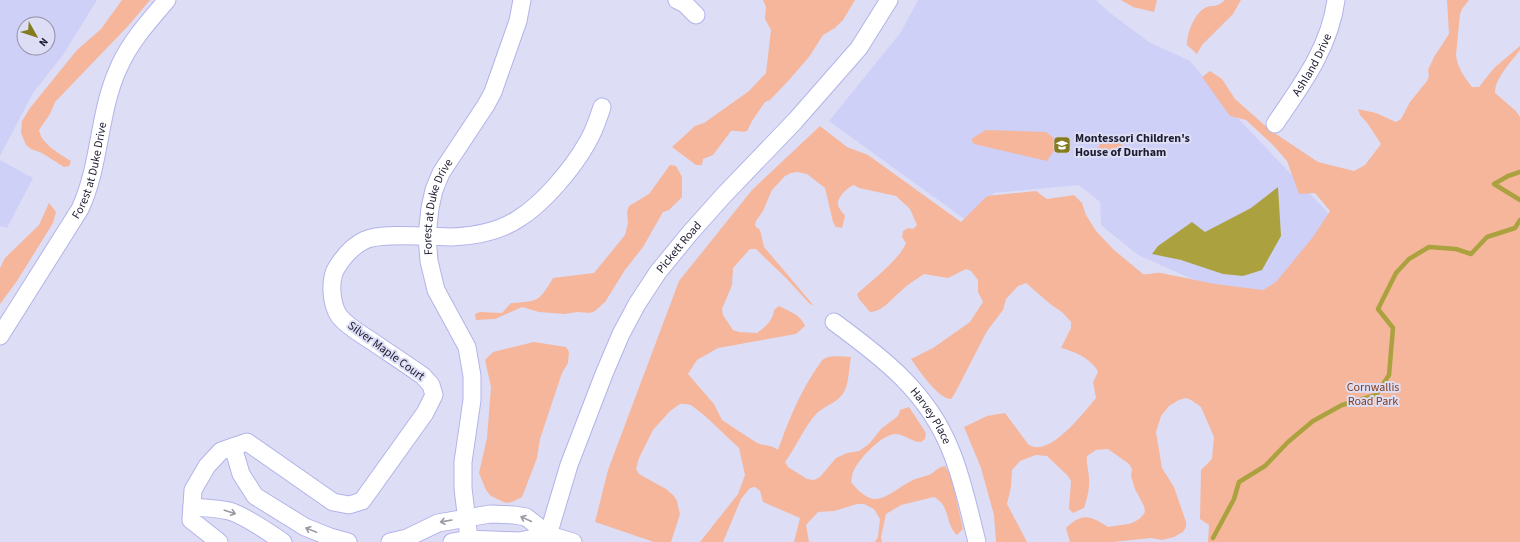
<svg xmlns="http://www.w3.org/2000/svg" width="1520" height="542" viewBox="0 0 1520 542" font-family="'Source Sans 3',sans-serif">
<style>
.built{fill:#cfd0f7;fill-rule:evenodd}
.green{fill:#f5b69c}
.water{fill:#aba23f}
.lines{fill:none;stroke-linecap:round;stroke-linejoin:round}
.stream{stroke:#aba23f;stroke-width:4.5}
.minor-casing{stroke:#b2b3e9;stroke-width:19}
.minor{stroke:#fff;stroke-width:17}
.oneway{stroke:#9999a2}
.labels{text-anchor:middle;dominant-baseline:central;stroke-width:4;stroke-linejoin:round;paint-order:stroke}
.street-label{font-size:12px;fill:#1c1c30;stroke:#dddef5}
.poi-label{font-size:12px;font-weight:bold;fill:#1c1c30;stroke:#dddef5;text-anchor:start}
.park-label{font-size:12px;fill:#833d1b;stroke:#dddef5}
</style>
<rect width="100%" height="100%" fill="#dddef5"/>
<g class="built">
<path d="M0,0h97l-34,55 -30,38 -33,63zM24,24h24v24h-24z"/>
<polygon points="918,0 1096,0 1110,13 1149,42 1190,61 1234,114 1330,215 1303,259 1269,293 1210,287 1138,255 1101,225 1100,202 1079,185 994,193 967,221 829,121 901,32"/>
<polygon points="0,160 33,178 7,228 0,226"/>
</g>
<g class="green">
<path d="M122,0h28l-21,25 -74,77 -5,12 -11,16c2,14 21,24 32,31l-2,5 -5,1 -22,-14 -11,-4 -5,-4 -5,-12 1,-12 8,-13 47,-58 24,-21z"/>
<path d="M763,0h92l-12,20 -8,8 -12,7 -14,22 -20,23 -19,20 -5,2 -13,19 -5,10c-6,2 -10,-1 -16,0l-18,24 -10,4 -1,6h-6l-24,-18 23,-21 9,-3 45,-32 17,-18 5,-43 -6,-11 1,-12z"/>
<polygon points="1121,0 1157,0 1154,12 1133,7"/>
<path d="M1225,0h16l-8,14 -31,31 -5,9 -10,-9c0,-12 7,-31 18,-37 8,-4 10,1 20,-8z"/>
<path d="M1447,0h22l-7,9 -2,5 -4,41c1,12 9,23 16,32h7l15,-19 26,-22v4c-9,12 -25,28 -25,43l21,18 4,6v425h-312l1,-17 -9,-6 1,-49 11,-11 2,-22 -13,-30 -10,-7 -5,-2 -7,2 -10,6 -8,10 -5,16 6,36 12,19 12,35v5l-3,5 -9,5 -12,3 -11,-2 -38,4h-43l-4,-14c17,-16 24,-12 42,-1 15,-3 29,-1 37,-15l-1,-6 -9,-17 -4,-13 1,-7 -3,-5 -21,-15 -12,1 -9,6c-1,8 2,15 2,23 1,10 -2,19 -5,29l-11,5 -4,-4 2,-28 -3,-5 -21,-20 -11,-1 -16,6 -8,9 -1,17 -4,17 20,38h-31l-2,-27 -13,-47 -17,-41 23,-11 18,-3 23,31c20,16 56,-32 68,-46l-3,-16 5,-10c-6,-13 -24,-21 -37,-24l10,-20v-6l-8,-9 -14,-10 -23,-20 -8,3 -12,13 -3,11 -16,21 -33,64 -3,4c-14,-1 -32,-29 -40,-40l22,-11 37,-26 13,-20 -5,-10v-12l-7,-9 -5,-2 -18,9 -24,-4c-7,5 -16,10 -23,17 -10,8 -17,20 -31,21l-11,-13 -2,-5c15,-14 42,-34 49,-51l-4,-6 1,-6 5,-3 5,1 4,-4 -7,-16 -14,-13 -37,-8 -5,-3c-6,2 -17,12 -16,20 1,4 5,8 7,11l-3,12 -6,-1 -3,-5 -8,-34 -18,-14 -10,-2 -6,1 -6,3 -13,14 -9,21 -7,10 -1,5 5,4 4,17 50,59 -5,-3 -23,-25 -26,-25 -4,-4h-6l-17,19 -1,17 -10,24 1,6 10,15 6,2 18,1c8,-6 16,-12 17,-23l5,-4c10,5 22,9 26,20l-9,8 -78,14 -21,12 -9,14 26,30 8,16 35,23c7,3 15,2 21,7 10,-28 21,-56 38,-81 3,-4 6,-10 10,-11 7,-3 17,-1 25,-1 -2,10 -2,24 -6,33 -5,12 -19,15 -28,23 -14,15 -20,33 -32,49l3,5 19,12 7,1 6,-3 16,-19 11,-5 12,-2 10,-7 12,-15 17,-13 2,-6 9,-3 17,26 -1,6 -4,3c-9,0 -17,-8 -26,-8 -14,1 -35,24 -41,36 -2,3 -2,8 -3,12 24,30 33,14 60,-1 5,-3 12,-4 18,-6 6,-3 9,-8 16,-9l6,10 12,53 -6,6c-12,-10 -6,-29 -23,-38l-33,8 -15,9 -5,23 1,5h-7l3,-5 2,-18 -6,-10 -10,-5h-7l-23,7 -16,1 -12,13 3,17h-15l6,-24 -37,-16 -3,-11 -5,-4 -5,1 -9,11 -18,43h-23l38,-48 7,-19 -6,-27 -34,-32 -14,-11 -6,-1h-5l-10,7 -17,19 -14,28 -3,11 3,5 27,15 8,7 3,5 3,13 -9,28h-17l-59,-20 13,-52 71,-189 73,-91 68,-64 27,21 21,8 93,67 26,-26 49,-5 11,8 27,-4 8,8 4,12 10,16 18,19 29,24c7,1 11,-2 18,-1l54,11 48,6 13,-8 37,-45 17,-26 -15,-18 -16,1 -12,-33 -14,-16 -27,-25 -16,-4 -28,-39 8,-6 12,8 13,20 35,31 48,32 36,9 11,-6 16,-21 -13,-20 -8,-9 -2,-6 18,4 20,9 5,-3 9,-17 17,-21 2,-5 -1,-6 6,-13 15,-23z"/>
<polygon points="986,130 1046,132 1055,139 1057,146 1047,161 974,144 971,139"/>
<polygon points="1106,137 1120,142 1123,147 1109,152 1097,150 1101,141"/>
<path d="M670,165l6,1 6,11v20l-13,13 -6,2 -20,35 -18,23 -20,32 -10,9 -5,2 -12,-1 -14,2 -25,-2 -17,-5 -27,12 -19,1 -1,-6 5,-2 22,1 9,-10c27,-2 27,0 42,-25l41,-5 31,-38 3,-12 -1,-11 2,-6 20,-12z"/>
<polygon points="49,203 56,212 53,223 17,281 0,304 0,268 5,258 39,225"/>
<polygon points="534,342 566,347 569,352 568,363 562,373 540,439 537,458 524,492 522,497 512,502 506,503 491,496 486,490 479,473 487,438 491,387 485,360 493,352"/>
</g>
<polygon class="water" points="1278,187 1281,236 1262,270 1243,276 1223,274 1181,260 1152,254 1158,246 1192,222 1205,232 1251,208"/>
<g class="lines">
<g class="stream">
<polyline points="1520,172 1508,176 1494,184 1520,200"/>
<polyline points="1213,538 1234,499 1239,482 1265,466 1288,442 1313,421 1342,405 1376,395 1389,375 1393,328 1378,309 1396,273 1409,259 1429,247 1456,249 1471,254 1487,237 1515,228 1520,220"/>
</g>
<defs>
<g id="minor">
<polyline points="677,0 685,4 696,15"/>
<path id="s1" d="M1275,124c26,-38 55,-77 61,-124"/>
<path id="s2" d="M834,322c49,36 94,70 117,129 12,29 18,60 26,91"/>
<path id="s3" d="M0,336l80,-127c21,-45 18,-97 39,-142 11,-25 30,-46 48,-67"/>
<polyline points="233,447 241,474 255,496 305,527 330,537 348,542"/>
<path d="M192,507c12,1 25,1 37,4 15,4 41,22 54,31"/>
<path id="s4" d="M469,539l-6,-51v-26l9,-62v-24l-5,-29 -31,-57 -7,-29 -2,-25 3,-28 4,-18 7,-17 45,-68 7,-13 25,-71 4,-21"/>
<path d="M219,542l-28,-22 2,-30 14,-24 14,-15 26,-9 86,60 16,3 13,-4 63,-88 9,-18 -3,-10 -8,-9c-17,-12 -34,-23 -50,-34 -12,-8 -25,-15 -34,-26 -8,-12 -10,-37 -2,-49 7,-11 15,-21 28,-27 17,-8 66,-3 87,-3 22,-1 48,-6 66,-18 25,-15 55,-51 69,-76 7,-11 11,-24 15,-36"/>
<polyline points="390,542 407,538 438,523 490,514 514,515 526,517 549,535 573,542"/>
<polyline points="452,542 469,539 519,541 549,535"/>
<path id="s5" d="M546,542l23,-77 35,-91 17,-40 16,-30 21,-32 32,-39 33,-37 72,-75 64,-73 30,-48"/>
</g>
</defs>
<use href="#minor" class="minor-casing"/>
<use href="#minor" class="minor"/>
</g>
<defs><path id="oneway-shaft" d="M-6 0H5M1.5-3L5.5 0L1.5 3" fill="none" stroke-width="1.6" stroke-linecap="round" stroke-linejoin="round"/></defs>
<g class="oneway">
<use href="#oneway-shaft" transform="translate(230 512) rotate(18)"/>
<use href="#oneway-shaft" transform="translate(526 519) rotate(-155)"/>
<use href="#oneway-shaft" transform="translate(446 521) rotate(170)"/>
<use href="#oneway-shaft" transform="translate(311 530) rotate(-158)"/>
</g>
<defs>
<symbol id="school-square" viewBox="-11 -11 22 22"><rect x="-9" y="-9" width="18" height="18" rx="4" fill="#847b21" stroke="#dddef5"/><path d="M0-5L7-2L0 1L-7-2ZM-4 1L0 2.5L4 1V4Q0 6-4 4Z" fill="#fff"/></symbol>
</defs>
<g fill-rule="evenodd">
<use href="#school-square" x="1052" y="135" width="20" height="20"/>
</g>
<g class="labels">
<g class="street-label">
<text stroke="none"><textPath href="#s1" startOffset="70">Ashland Drive</textPath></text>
<text stroke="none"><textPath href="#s3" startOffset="190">Forest at Duke Drive</textPath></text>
<text stroke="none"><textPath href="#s4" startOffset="344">Forest at Duke Drive</textPath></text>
<text stroke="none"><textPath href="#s5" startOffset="326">Pickett Road</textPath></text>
<text transform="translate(386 351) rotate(36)">Silver Maple Court</text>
<text stroke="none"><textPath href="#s2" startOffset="136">Harvey Place</textPath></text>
</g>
<g class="poi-label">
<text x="1075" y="138">Montessori Children's<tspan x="1075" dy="14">House of Durham</tspan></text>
</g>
<g class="park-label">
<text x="1373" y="387">Cornwallis<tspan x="1373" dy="14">Road Park</tspan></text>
</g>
</g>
<g transform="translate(36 36) rotate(129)"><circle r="19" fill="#dddef5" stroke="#9090a6"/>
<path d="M0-3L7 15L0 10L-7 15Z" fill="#847b21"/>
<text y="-6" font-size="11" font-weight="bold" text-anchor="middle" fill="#1c1c30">N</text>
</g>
</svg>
